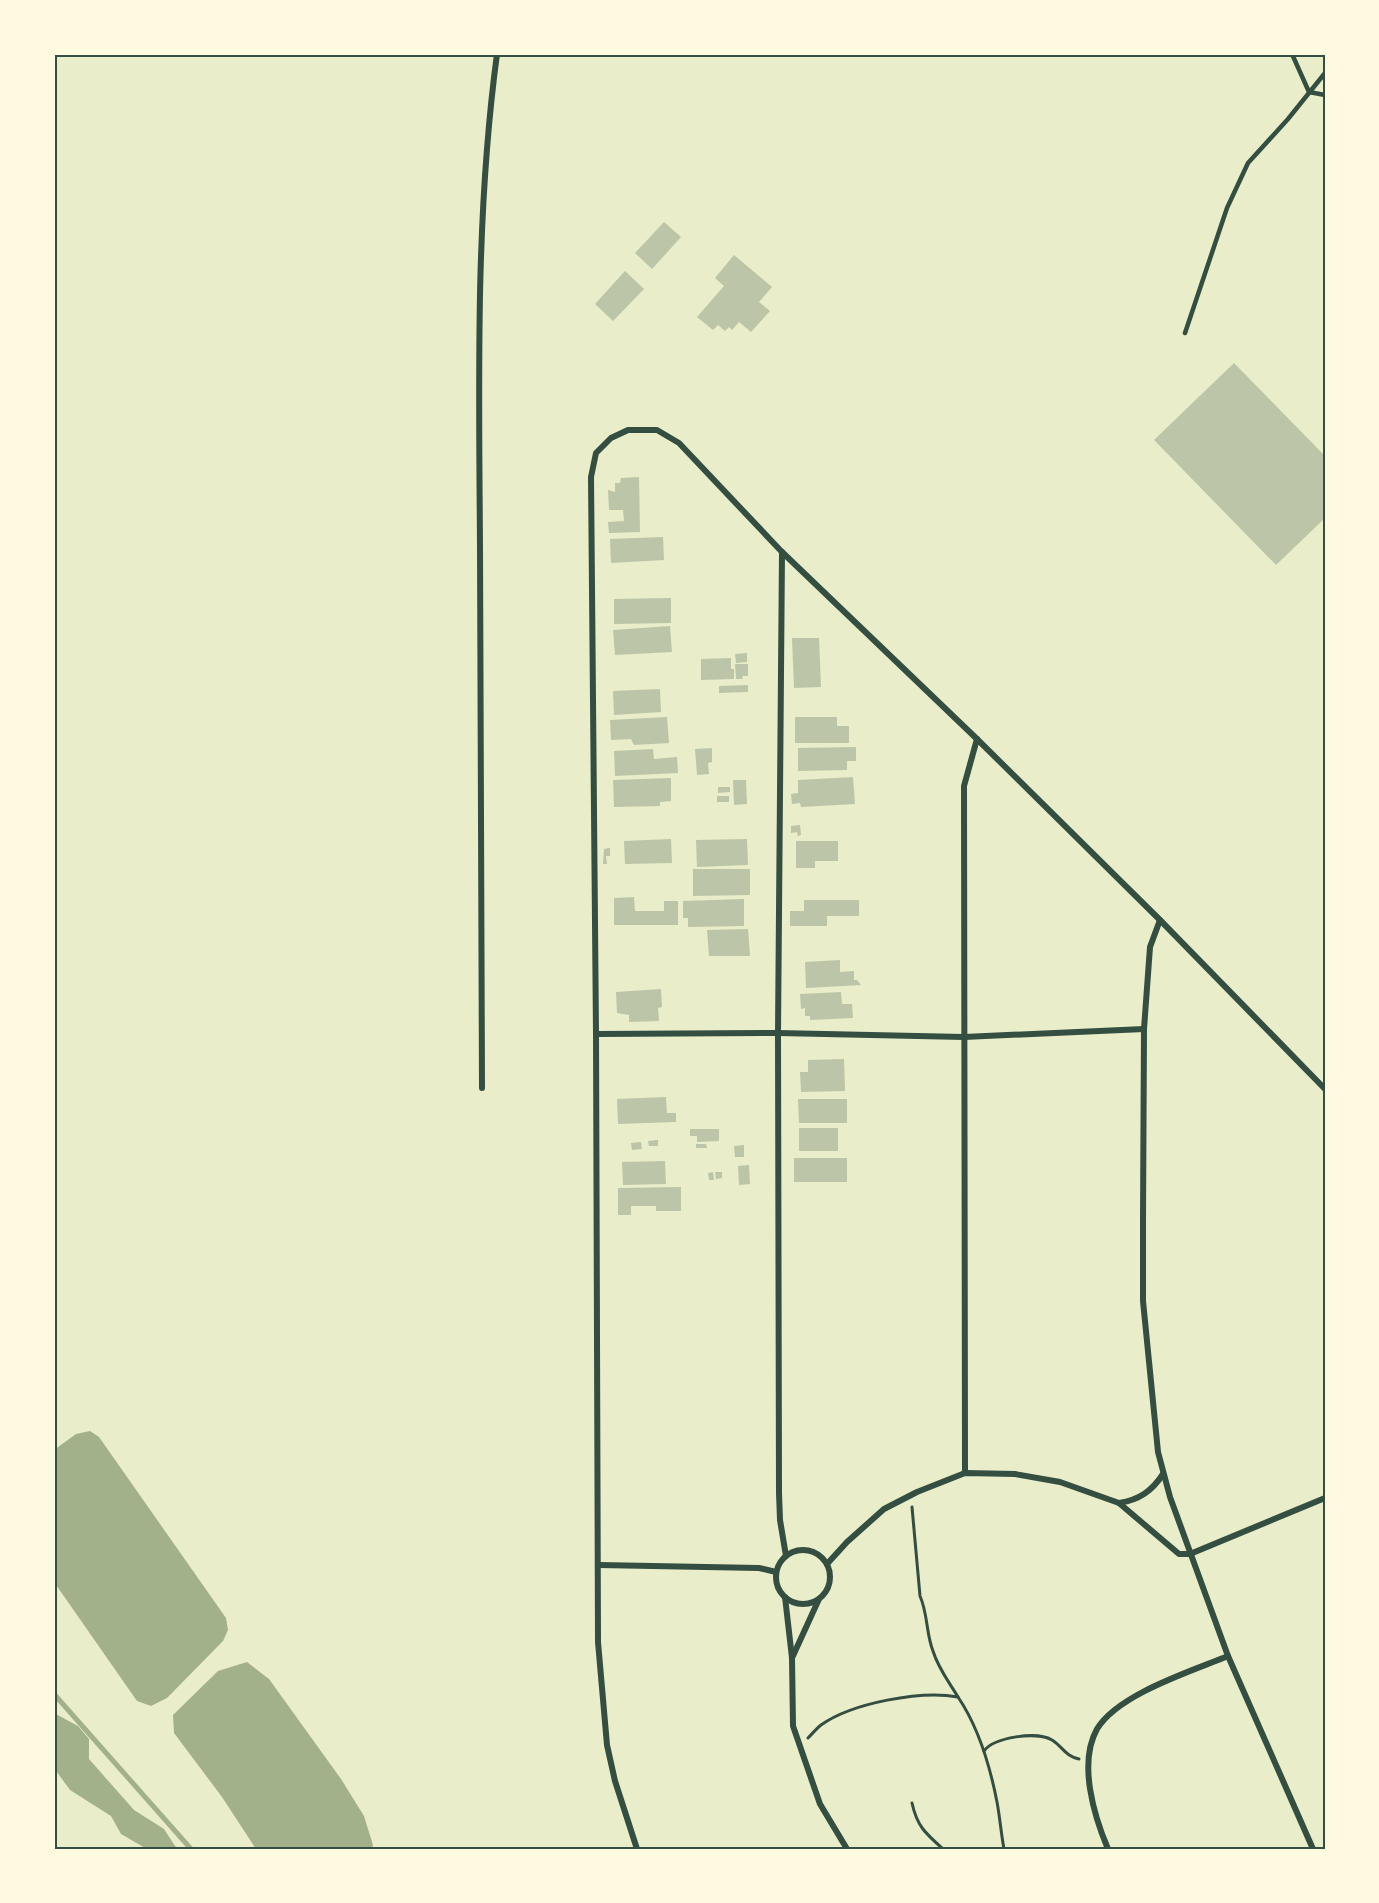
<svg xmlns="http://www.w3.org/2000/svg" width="1379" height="1903" viewBox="0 0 1379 1903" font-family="Bitter,serif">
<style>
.water{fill:#a3b18a}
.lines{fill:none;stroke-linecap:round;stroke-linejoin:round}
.stream{stroke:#a3b18a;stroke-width:5}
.building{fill:#bcc5a7}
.path{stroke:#344e41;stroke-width:3}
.service{stroke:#344e41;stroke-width:4.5}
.minor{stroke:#344e41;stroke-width:6}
.neatline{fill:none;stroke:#344e41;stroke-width:2}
</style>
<rect width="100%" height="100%" fill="#e9edc9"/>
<g class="water">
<polygon points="90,1431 99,1437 226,1618 228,1630 223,1641 167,1698 151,1706 137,1701 54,1582 54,1450 76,1434"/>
<polygon points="247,1662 269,1679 341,1779 364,1816 373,1845 372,1849 256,1849 222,1797 174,1733 173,1715 218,1671"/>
<polygon points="54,1713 78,1726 89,1739 89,1759 134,1810 164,1829 175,1846 180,1849 147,1849 121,1834 111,1816 70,1790 54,1768"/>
</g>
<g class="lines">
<polyline class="stream" points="54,1694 191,1849"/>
</g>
<g class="building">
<polygon points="664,222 681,237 652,269 635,253"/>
<polygon points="734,255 772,287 759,302 770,311 751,332 739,322 732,330 729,327 725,331 718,325 713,330 697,317 724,286 715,278"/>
<polygon points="625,271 644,289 613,321 595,304"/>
<polygon points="1234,363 1325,456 1325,518 1276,565 1154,440"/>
<polygon points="639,477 640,532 609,533 608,522 624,521 623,510 609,510 608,490 615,492 615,483 620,483 621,478"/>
<polygon points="663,537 664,560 611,563 610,539"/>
<polygon points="671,598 671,623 614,624 614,599"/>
<polygon points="670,626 672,652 615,655 613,630"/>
<polygon points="792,638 819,638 821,687 794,688"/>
<polygon points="747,653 747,662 736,663 735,654"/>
<polygon points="731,658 731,669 734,669 734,679 701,680 701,659"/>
<polygon points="735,664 748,664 748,676 742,676 743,679 736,679"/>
<polygon points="748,685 748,692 719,693 719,686"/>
<polygon points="660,689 661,712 614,715 613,691"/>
<polygon points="667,717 669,743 634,745 631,739 611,740 610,720"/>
<polygon points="795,717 837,717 837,726 849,726 849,743 795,743"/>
<polygon points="856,747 856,761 847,761 847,770 798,771 798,748"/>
<polygon points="712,748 712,762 708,763 709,774 697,775 695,749"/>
<polygon points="653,749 654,759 677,757 678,773 615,776 614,751"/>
<polygon points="853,777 855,804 801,807 800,803 792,804 791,794 798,793 798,780"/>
<polygon points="671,778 671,801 660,802 660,806 614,807 613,780"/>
<polygon points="733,780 746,780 747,804 734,805"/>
<polygon points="718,787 730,787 730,792 718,793"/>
<rect x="717" y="796" width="12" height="6"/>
<polygon points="800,825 801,835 798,836 797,832 791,833 791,826"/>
<polygon points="671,839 672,863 625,864 624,841"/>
<polygon points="747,839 748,865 697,867 696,840"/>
<polygon points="796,841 838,841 838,861 815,861 815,868 796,868"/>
<polygon points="610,848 610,856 606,856 607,864 603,864 604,849"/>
<polygon points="693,869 750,869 750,895 693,896"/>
<polygon points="634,897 635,911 664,911 664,901 678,901 678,925 614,925 614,898"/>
<polygon points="744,899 744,926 688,927 688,918 683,918 683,901"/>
<polygon points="804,900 859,900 859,916 827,916 827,926 790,926 790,911 804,911"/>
<polygon points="748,929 750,956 709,956 707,930"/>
<polygon points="840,960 840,972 854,971 854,980 857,980 861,985 806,988 805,962"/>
<polygon points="661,989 662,1007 658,1008 659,1021 629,1022 629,1015 617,1013 616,992"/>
<polygon points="841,992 842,1004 852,1004 853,1018 810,1020 810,1016 805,1016 805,1008 801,1009 800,994"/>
<polygon points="844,1059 845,1091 801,1092 800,1072 808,1072 808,1060"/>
<polygon points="666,1097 667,1113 676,1113 676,1122 618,1124 617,1099"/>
<polygon points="798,1099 847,1099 847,1123 799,1123"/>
<rect x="799" y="1128" width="39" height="23"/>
<polygon points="690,1129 719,1129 719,1141 697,1142 697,1136 690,1136"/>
<polygon points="658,1140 658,1146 649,1146 648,1141"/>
<polygon points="641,1142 642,1149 632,1150 631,1143"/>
<polygon points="696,1144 706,1144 707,1148 696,1148"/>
<polygon points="744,1145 744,1157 735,1157 734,1146"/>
<rect x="794" y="1158" width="53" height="24"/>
<polygon points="665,1161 666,1184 623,1185 622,1162"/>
<polygon points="749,1165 750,1184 739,1185 738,1166"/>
<polygon points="713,1172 714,1180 709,1180 708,1173"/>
<polygon points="715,1172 722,1172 722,1178 716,1179"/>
<polygon points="681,1187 681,1211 656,1211 656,1206 631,1206 631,1215 618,1215 618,1188"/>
</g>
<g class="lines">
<g class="path">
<path d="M912,1507l8,89c8,18 6,38 13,55 5,17 16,31 25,46"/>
<path d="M808,1738c4,-4 8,-9 13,-13 31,-22 100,-35 137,-28 21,31 32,69 39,105 3,16 4,31 7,47"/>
<path d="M984,1751c10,-14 53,-20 68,-11 11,7 13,16 27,19"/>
<path d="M912,1803c5,23 13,30 31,46"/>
</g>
<g class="service">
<polyline points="1292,54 1309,92 1325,95"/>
<polyline points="1185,333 1227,208 1248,163 1288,119 1325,73"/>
</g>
<g class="minor">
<polyline points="782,552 778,1033 779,1493 780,1520 786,1556"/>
<polyline points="1160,920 1150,947 1144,1029 1143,1218 1143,1301 1158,1452 1170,1497 1228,1656 1313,1849"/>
<polyline points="596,1034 778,1033 964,1037 1144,1029"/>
<path d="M482,1088c-1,-180 -1,-360 -2,-541 -1,-164 -5,-330 17,-493"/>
<polyline points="965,1473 964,786 977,739"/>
<path d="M1119,1503c20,-3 33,-12 44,-29"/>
<circle cx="803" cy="1577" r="27"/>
<polyline points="827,1564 847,1542 884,1509 917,1492 965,1473 1015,1474 1060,1482 1119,1503 1179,1554 1190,1554 1325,1498"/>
<polyline points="599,1565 759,1568 776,1572"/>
<polyline points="785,1597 792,1658 793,1726 820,1804 847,1849"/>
<polyline points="792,1658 819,1599"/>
<polyline points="637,1849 615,1781 607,1745 598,1642 596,1034 591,477 596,453 611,438 628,430 657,430 679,443 782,552 977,739 1160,920 1325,1089"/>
<path d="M1108,1849c-14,-33 -30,-86 -11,-120 21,-35 95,-58 131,-73"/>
</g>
</g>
<rect width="1379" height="1903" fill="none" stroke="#fefae0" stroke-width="111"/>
<rect x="56" y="56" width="1268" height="1792" class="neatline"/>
</svg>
